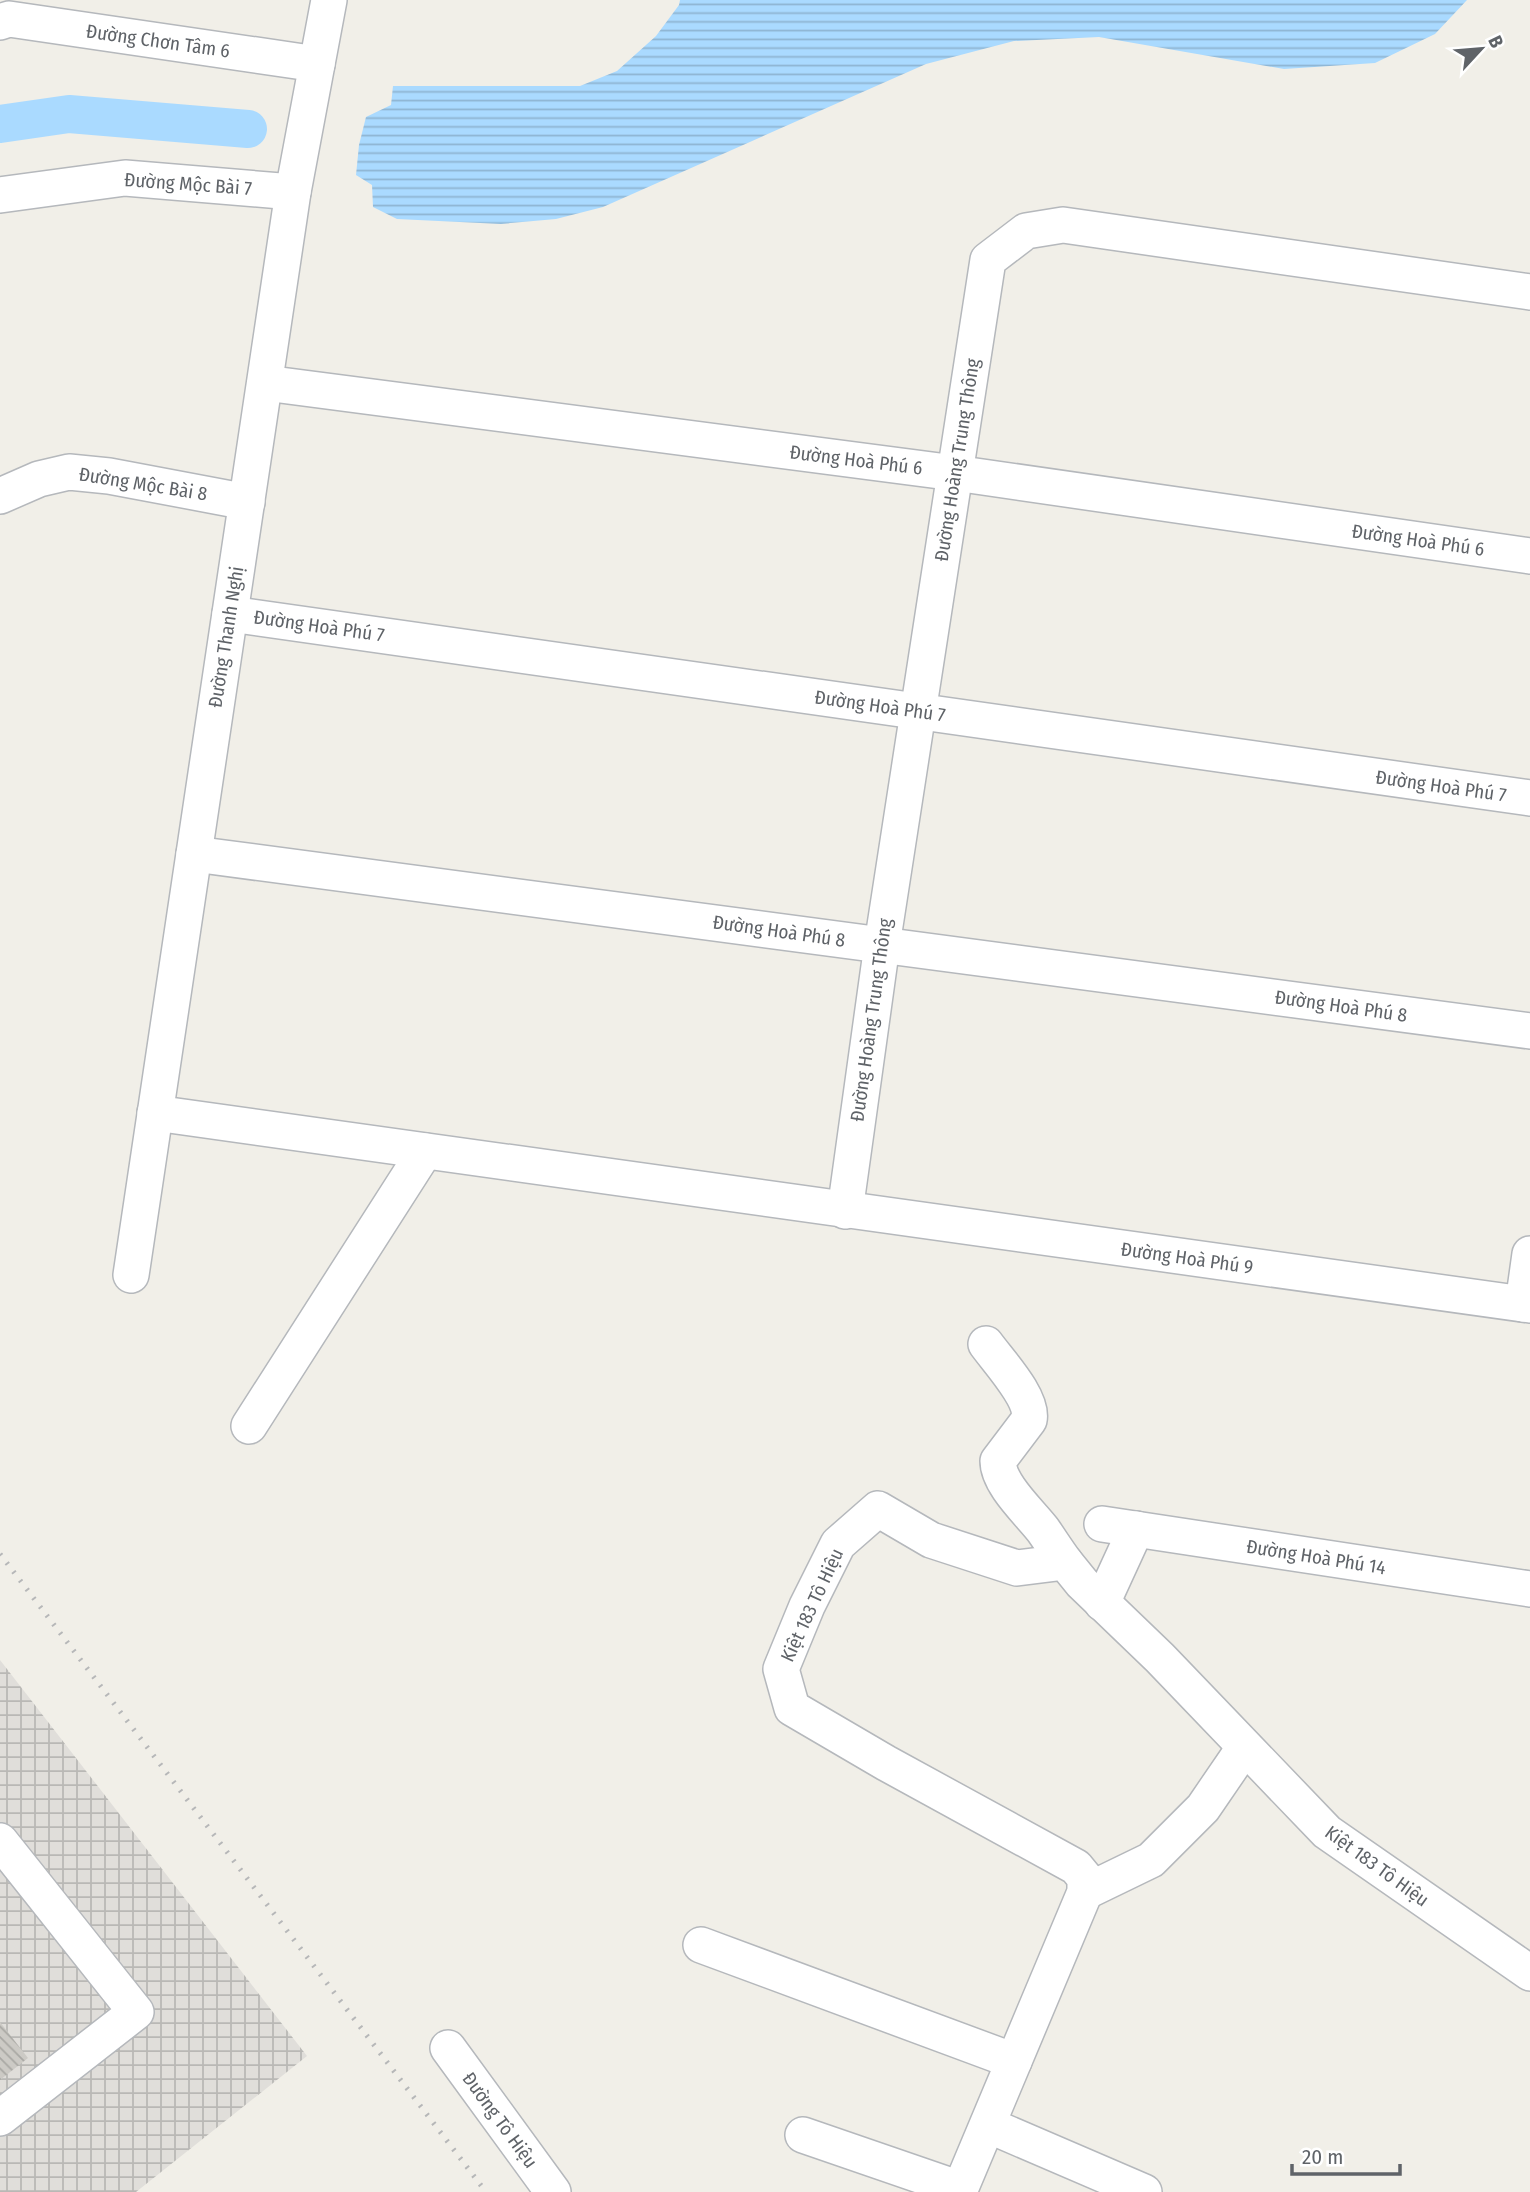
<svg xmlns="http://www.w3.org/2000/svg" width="1530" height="2192" viewBox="0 0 1530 2192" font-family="'Fira Sans Condensed',sans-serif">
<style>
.industrial{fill:url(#industrial-grid)}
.water{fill:url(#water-rules)}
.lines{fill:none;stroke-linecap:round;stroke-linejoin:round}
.canal{stroke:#aadaff;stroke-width:38}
.building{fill:url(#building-back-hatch)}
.minor-casing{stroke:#b5b8bc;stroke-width:38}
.minor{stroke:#fff;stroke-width:35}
.rail{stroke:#b6b7b8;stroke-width:5;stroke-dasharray:2 9;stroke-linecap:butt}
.labels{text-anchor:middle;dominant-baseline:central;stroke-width:5;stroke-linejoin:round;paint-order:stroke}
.street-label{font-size:19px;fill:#5f6368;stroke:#fff}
</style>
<defs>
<pattern id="industrial-grid" width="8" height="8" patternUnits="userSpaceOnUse" patternTransform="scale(1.75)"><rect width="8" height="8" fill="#e0deda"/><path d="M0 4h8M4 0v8" fill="none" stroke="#b9b8b5"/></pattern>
<pattern id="water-rules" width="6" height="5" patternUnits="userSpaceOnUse" patternTransform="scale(1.75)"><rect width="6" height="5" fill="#aadaff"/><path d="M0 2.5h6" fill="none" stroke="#8eb4d2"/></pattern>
<pattern id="building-back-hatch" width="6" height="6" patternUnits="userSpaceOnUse" patternTransform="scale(1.75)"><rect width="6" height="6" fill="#cccac5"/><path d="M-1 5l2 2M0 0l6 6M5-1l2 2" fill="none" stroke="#a9a8a4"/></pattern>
</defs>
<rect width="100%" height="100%" fill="#f1efe8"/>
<polygon class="industrial" points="0,1660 307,2056 136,2192 0,2192"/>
<polygon class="water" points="680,0 1467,0 1435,34 1375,63 1284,69 1099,37 1014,41 926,64 603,207 556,219 501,224 397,219 373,207 372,185 356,175 359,145 366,117 391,105 393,86 580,86 617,71 656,36 679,5"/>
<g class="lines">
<polyline class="canal" points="0,124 69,114 248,129"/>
</g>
<polygon class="building" points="0,2022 28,2058 0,2080"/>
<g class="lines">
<defs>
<g id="minor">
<polyline points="0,22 9,19 317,64"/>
<polyline points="0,195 125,178 293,192"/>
<polyline points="265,383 955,473 1530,556"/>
<polyline points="0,496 39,479 69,472 109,476 247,502"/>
<polyline points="230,614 1530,798"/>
<polyline points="194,854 1530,1031"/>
<polyline points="155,1113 1530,1305"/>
<polyline points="845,1211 882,945 988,260 1026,231 1063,225 1530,292"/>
<polyline points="131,1275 293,192 329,0"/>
<polyline points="1523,1304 1530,1254"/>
<path d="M986,1344c13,18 48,55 43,76l-31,41c0,23 31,51 45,69 7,10 14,21 22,32"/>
<polyline points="249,1426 425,1151"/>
<polyline points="1102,1524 1530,1589"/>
<polyline points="1102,1603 1136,1529"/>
<polyline points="0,1841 136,2012 0,2118"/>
<polyline points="1085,1892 1151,1860 1203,1808 1244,1748"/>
<polyline points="701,1945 1014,2061"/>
<polyline points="448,2048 553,2192"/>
<polyline points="988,2125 1144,2192"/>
<polyline points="803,2135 960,2189"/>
<polyline points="959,2192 1085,1892 1085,1878 1076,1867 886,1763 792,1708 781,1669 807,1606 838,1544 878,1509 931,1540 1017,1568 1065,1562 1082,1583 1160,1658 1327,1832 1530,1973"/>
</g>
</defs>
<use href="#minor" class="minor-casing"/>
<use href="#minor" class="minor"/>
<polyline class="rail" points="0,1554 486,2192"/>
</g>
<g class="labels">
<g class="street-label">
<text transform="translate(158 41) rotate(8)">Đường Chơn Tâm 6</text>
<text transform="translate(188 184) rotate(4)">Đường Mộc Bài 7</text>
<text transform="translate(856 460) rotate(7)">Đường Hoà Phú 6</text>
<text transform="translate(957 460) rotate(-81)">Đường Hoàng Trung Thông</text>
<text transform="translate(143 484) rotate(9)">Đường Mộc Bài 8</text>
<text transform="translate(1418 540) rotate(8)">Đường Hoà Phú 6</text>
<text transform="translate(319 626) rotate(8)">Đường Hoà Phú 7</text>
<text transform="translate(226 637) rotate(-81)">Đường Thanh Nghị</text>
<text transform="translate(880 706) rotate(8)">Đường Hoà Phú 7</text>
<text transform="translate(1441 786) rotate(8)">Đường Hoà Phú 7</text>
<text transform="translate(779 931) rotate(8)">Đường Hoà Phú 8</text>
<text transform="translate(1341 1006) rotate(8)">Đường Hoà Phú 8</text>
<text transform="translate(871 1020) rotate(-82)">Đường Hoàng Trung Thông</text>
<text transform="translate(1187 1258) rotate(8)">Đường Hoà Phú 9</text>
<text transform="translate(1316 1557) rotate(9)">Đường Hoà Phú 14</text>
<text transform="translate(812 1605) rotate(-65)">Kiệt 183 Tô Hiệu</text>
<text transform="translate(1377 1866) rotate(36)">Kiệt 183 Tô Hiệu</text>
<text transform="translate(500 2120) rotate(54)">Đường Tô Hiệu</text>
</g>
</g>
<g transform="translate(1481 49) rotate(64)" stroke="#ffffff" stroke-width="5" paint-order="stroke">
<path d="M0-5L12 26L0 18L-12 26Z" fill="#5f6368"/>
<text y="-10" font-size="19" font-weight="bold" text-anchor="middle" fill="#5f6368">B</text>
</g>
<path d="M1292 2164v10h108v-10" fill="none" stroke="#5f6368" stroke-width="3.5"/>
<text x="1302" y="2164" font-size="21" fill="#5f6368" stroke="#ffffff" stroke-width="5" paint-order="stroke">20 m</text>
</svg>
